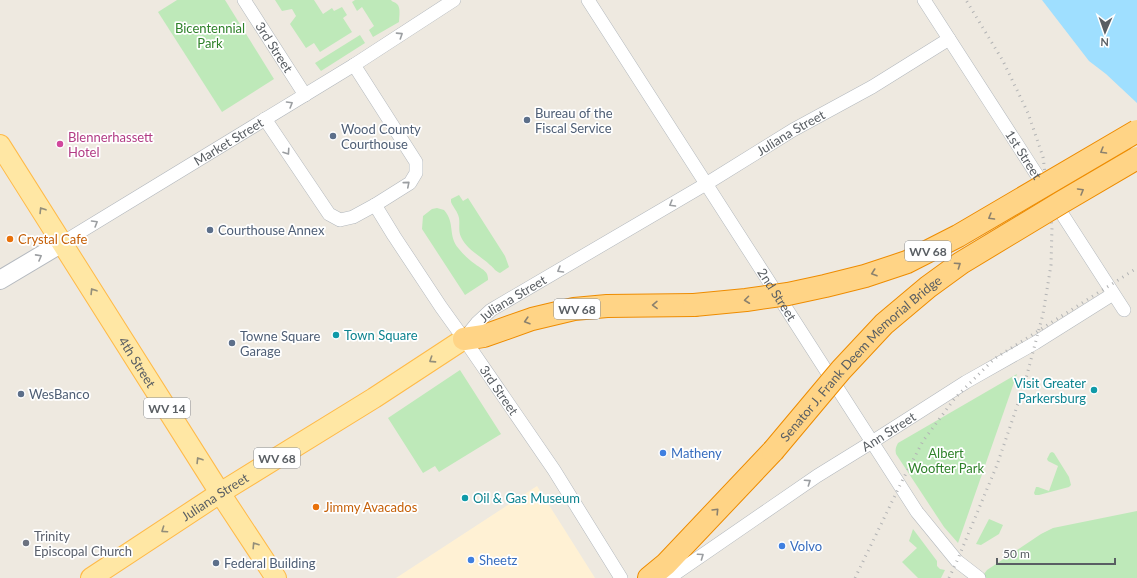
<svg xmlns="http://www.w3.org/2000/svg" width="1137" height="578" viewBox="0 0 1137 578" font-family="Lato,sans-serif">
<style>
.commercial{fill:#fff1d4}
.green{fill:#bee9b9}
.water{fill:#9fdfff}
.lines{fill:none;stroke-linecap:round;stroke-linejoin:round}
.street-casing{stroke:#b3b8bd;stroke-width:14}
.secondary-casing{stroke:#b4b9bf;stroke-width:20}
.primary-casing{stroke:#ffba48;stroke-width:22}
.highway-casing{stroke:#ee8c00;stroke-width:24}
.street{stroke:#fff;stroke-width:13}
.secondary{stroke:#fff;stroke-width:18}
.primary{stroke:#ffe7a4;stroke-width:20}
.highway{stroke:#ffd486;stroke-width:22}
.rail{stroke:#b2b3b4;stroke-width:3;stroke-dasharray:1 5;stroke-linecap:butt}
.highway-bridge-casing{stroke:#ee8c00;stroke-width:24;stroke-linecap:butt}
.highway-bridge{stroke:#ffd486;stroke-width:22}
.oneway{stroke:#9b9ea1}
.oneway2{stroke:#8b816e}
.oneway3{stroke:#938e7a}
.service-dot{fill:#5c6f8a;stroke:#fff;stroke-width:1.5}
.hotel-dot{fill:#d1479c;stroke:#fff;stroke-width:1.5}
.food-dot{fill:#e8710a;stroke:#fff;stroke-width:1.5}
.culture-dot{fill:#0f9aa8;stroke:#fff;stroke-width:1.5}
.shop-dot{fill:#3f7fe0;stroke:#fff;stroke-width:1.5}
.worship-dot{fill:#6b7280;stroke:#fff;stroke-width:1.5}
.labels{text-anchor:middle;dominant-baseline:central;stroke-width:3.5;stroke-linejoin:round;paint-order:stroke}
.shield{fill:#fff;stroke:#8b8e92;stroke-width:1}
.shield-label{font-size:12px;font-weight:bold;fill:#595e63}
.park-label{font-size:13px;fill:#2f822a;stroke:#fff}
.street-label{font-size:13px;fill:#595e63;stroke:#fff}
.service-label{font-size:13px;fill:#4e5e75;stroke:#fff;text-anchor:start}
.hotel-label{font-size:13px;fill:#b23c85;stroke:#fff;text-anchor:start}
.food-label{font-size:13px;fill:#c56008;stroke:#fff;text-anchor:start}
.culture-label{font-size:13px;fill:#0d838f;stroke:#fff;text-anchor:start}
.shop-label{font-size:13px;fill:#366cbe;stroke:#fff;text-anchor:start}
.worship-label{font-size:13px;fill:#5b616d;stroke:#fff;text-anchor:start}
</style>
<rect width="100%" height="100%" fill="#eee9e0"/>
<polygon class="commercial" points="537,486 595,578 396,578"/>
<g class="green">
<polygon points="177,0 225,0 274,79 222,112 158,12"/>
<polygon points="275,0 314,0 323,14 332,8 334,11 342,7 347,15 343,18 352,32 320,52 314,43 306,48 290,24 296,16 292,9 282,11"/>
<path d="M355,0h36c1,2 4,2 6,4 4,3 2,13 2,18l-26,15 -4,-7 5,-4 -12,-19 -5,4 -5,-9z"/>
<polygon points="360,35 365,43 321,71 315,63"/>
<path d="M459,195l4,6 5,-3 37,58 4,11 -9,6c-5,-2 -6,-5 -10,-8 -9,-9 -23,-15 -29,-28 -3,-6 -1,-12 -2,-19 -1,-6 -6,-11 -8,-16v-3z"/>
<path d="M437,208l7,2c12,14 3,25 15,39 5,6 10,11 16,15 4,3 10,6 12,10 1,3 1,4 1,6l-23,15 -43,-66 1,-13 9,-7z"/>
<polygon points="460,370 501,434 439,472 435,466 423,473 388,418"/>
<path d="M1017,374l-59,169 -14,-16 -48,-73c-1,-5 0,-7 2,-11z"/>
<polygon points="1052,452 1054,453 1069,477 1071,485 1069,487 1039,495 1035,495 1034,493 1036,487 1038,487 1049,491 1058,466 1048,461 1047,459 1050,453"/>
<polygon points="1137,511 1137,578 981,578 987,570 1041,534 1053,528"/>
<polygon points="989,519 1003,525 999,534 981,545 976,544"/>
<polygon points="913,529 937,561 937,566 940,569 945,570 941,578 918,578 902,562 917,548 909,541"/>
</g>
<polygon class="water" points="1042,0 1137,0 1137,103 1106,74 1089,61"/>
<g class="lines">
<defs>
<g id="street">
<path id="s1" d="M244,0l61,95"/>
<path id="s2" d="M588,0l329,512 40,49 22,17"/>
<path id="s3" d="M924,0l200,310"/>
<polyline points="265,119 329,214 340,220 353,217 375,205 410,183 416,173 416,162 354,65"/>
<path id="s4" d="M375,205l19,31 47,71 23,32 90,131 67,108"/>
<path id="s5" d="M62,243l292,-178 100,-65"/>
<path id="s6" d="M464,339l13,-16 14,-13 215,-126 87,-54 79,-43 77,-48"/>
<path id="s7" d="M669,578l148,-102 55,-34 94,-60 69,-39 78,-49"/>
</g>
<polyline id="secondary" points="0,280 62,243"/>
<g id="primary">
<path id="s8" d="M0,145l220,348 56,85"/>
<path id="s9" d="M91,578l129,-85 154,-95 90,-59"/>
</g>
<g id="highway">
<polyline points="464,339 484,336 532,319 574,309 607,306 694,305"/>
<polyline points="649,578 666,564 773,451"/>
</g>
</defs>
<use href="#street" class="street-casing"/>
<use href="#secondary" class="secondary-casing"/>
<use href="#primary" class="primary-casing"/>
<use href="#highway" class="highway-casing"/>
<use href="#street" class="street"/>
<use href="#secondary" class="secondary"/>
<use href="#primary" class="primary"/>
<use href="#highway" class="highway"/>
<g class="rail">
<polyline points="855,578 903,479 923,441 955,398 994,359 1137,268"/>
<polyline points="949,578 957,561 997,465 1024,386 1043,314 1051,265 1052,227 1043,157 1028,113 1003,61 966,0"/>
</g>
<defs>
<g id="highway-bridge">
<polyline points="694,305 746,300 788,294 825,286 865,276 907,262 958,236 1137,131"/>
<path id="s10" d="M773,451l68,-81 43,-46 44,-37 33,-24 101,-61 75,-44"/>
</g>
</defs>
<use href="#highway-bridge" class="highway-bridge-casing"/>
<use href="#highway-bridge" class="highway-bridge"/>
</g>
<defs><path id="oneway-chevron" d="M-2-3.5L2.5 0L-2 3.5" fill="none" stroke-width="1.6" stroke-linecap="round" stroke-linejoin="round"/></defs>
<g class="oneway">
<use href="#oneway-chevron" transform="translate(400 35) rotate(-33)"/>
<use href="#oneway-chevron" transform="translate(290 104) rotate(-31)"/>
<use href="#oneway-chevron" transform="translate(287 152) rotate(56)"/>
<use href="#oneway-chevron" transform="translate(407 184) rotate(-41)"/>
<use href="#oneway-chevron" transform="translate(672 204) rotate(150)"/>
<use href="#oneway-chevron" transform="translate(95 223) rotate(-31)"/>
<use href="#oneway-chevron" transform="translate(39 257) rotate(-29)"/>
<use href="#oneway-chevron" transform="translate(560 270) rotate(150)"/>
<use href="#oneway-chevron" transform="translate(808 482) rotate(-34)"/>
<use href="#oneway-chevron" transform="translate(701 556) rotate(-35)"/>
</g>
<g class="oneway2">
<use href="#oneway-chevron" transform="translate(1103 151) rotate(150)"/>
<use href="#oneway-chevron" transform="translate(1081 191) rotate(-30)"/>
<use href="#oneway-chevron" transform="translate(991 217) rotate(150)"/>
<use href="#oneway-chevron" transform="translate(958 265) rotate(-34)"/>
<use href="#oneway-chevron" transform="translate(874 273) rotate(161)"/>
<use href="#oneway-chevron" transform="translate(747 300) rotate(173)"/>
<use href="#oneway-chevron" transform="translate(655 305) rotate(179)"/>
<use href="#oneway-chevron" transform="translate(527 321) rotate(163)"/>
<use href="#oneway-chevron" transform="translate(716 511) rotate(-46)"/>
</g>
<g class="oneway3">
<use href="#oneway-chevron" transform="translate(42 210) rotate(-122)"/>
<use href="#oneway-chevron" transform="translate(93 291) rotate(-122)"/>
<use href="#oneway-chevron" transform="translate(432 360) rotate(147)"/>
<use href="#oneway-chevron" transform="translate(199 460) rotate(-122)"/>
<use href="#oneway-chevron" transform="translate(164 530) rotate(146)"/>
<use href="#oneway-chevron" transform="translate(255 545) rotate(-123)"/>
</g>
<g class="service-dot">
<circle cx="527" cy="120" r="4"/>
<circle cx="333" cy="136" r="4"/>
<circle cx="210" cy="230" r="4"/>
<circle cx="232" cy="343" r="4"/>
<circle cx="21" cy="394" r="4"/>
<circle cx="216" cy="563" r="4"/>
</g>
<circle class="hotel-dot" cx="60" cy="144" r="4"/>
<g class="food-dot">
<circle cx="10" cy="239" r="4"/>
<circle cx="316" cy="507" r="4"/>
</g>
<g class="culture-dot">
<circle cx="336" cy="335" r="4"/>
<circle cx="1094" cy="390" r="4"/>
<circle cx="465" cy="498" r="4"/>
</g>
<g class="shop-dot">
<circle cx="663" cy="453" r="4"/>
<circle cx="782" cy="546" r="4"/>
<circle cx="471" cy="560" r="4"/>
</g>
<circle class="worship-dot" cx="26" cy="543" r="4"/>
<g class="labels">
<g class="shield">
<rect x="905" y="241" width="46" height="20" rx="3"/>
<rect x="554" y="299" width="46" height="20" rx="3"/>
<rect x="144" y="398" width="46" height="20" rx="3"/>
<rect x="254" y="448" width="46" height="20" rx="3"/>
</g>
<g class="shield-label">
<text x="928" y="251">WV 68</text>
<text x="577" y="309">WV 68</text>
<text x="167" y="408">WV 14</text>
<text x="277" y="458">WV 68</text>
</g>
<g class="park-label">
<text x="210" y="28">Bicentennial<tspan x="210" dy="15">Park</tspan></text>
<text x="946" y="453">Albert<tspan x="946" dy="15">Woofter Park</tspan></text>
</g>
<g class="street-label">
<text stroke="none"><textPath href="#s1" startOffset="56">3rd Street</textPath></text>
<text stroke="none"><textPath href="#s6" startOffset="388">Juliana Street</textPath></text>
<text stroke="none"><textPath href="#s5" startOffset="195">Market Street</textPath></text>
<text stroke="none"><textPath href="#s3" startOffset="184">1st Street</textPath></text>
<text stroke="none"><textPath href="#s2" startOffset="350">2nd Street</textPath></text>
<text stroke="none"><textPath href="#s6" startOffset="64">Juliana Street</textPath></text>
<text stroke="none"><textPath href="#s10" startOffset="128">Senator J. Frank Deem Memorial Bridge</textPath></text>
<text stroke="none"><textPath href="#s8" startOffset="257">4th Street</textPath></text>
<text stroke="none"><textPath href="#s4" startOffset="223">3rd Street</textPath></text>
<text stroke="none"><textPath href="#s7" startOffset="264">Ann Street</textPath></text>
<text stroke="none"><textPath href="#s9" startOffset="148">Juliana Street</textPath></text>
</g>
<g class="service-label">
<text x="535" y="113">Bureau of the<tspan x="535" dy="15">Fiscal Service</tspan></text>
<text x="341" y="129">Wood County<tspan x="341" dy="15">Courthouse</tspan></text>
<text x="218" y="230">Courthouse Annex</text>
<text x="240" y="336">Towne Square<tspan x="240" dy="15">Garage</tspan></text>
<text x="29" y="394">WesBanco</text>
<text x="224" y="563">Federal Building</text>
</g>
<g class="hotel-label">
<text x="68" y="137">Blennerhassett<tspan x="68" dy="15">Hotel</tspan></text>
</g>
<g class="food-label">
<text x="18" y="239">Crystal Cafe</text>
<text x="324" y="507">Jimmy Avacados</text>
</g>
<g class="culture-label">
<text x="344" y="335">Town Square</text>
<text x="1086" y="383" text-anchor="end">Visit Greater<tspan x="1086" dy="15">Parkersburg</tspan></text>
<text x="473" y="498">Oil &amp; Gas Museum</text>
</g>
<g class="shop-label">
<text x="671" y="453">Matheny</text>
<text x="790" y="546">Volvo</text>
<text x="479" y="560">Sheetz</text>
</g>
<g class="worship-label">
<text x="34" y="536">Trinity<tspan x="34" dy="15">Episcopal Church</tspan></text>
</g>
</g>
<g transform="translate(1105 32) rotate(182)" stroke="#ffffff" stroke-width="3" paint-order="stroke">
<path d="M0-3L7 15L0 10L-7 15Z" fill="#595e63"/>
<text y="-6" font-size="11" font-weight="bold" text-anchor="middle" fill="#595e63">N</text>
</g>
<path d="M997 558v6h118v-6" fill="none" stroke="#595e63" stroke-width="2"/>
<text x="1003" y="558" font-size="12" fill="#595e63" stroke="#ffffff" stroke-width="3" paint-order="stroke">50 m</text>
</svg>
